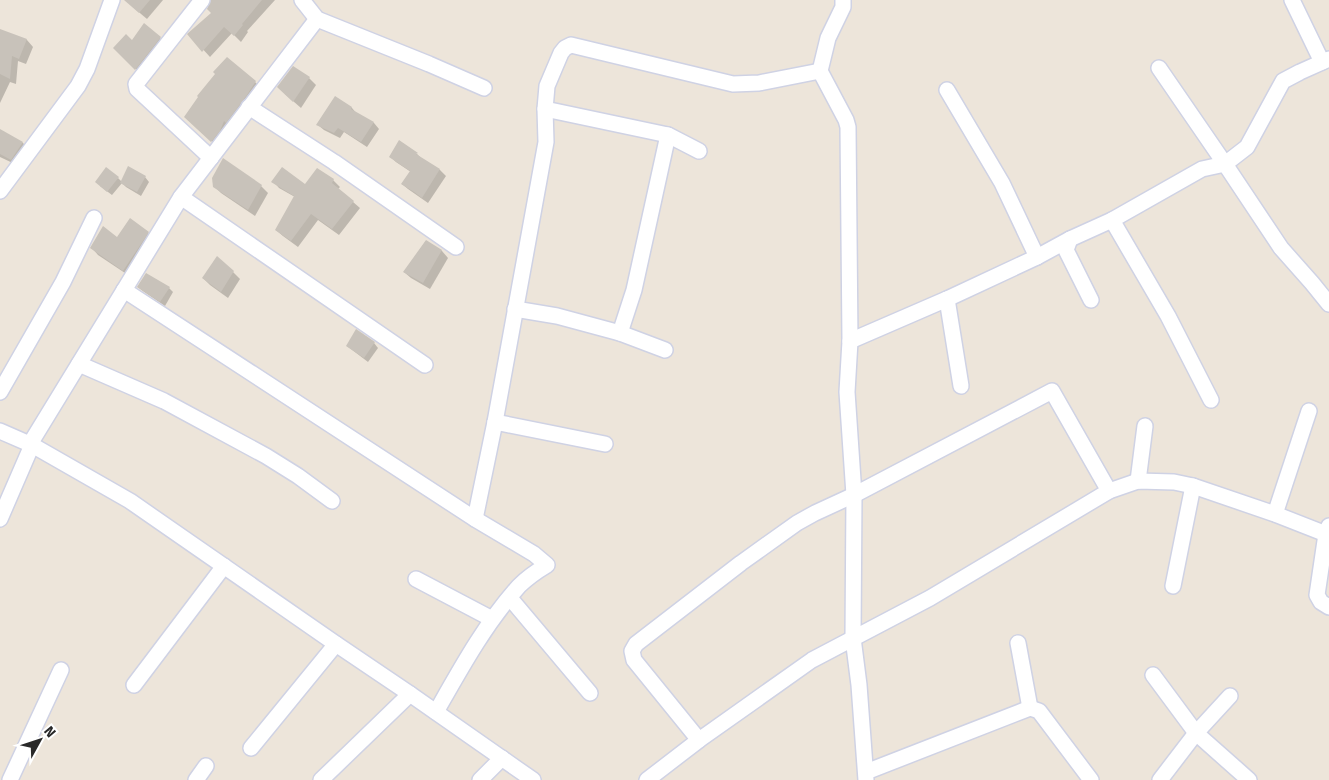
<svg xmlns="http://www.w3.org/2000/svg" width="1329" height="780" viewBox="0 0 1329 780" font-family="'Fira Sans',sans-serif">
<style>
.shadow{fill:#0003}
.building{fill:#c8c2ba}
.lines{fill:none;stroke-linecap:round;stroke-linejoin:round}
.minor-casing{stroke:#cfd2e4;stroke-width:18}
.minor{stroke:#fff;stroke-width:15}
</style>
<rect width="100%" height="100%" fill="#ede5da"/>
<g class="shadow">
<polygon points="127,0 163,0 147,19 134,8"/>
<polygon points="213,0 275,0 247,31 248,32 241,42 232,33 210,57 189,34 213,13"/>
<polygon points="0,30 27,40 33,47 26,64 18,61 16,84 10,82 0,103"/>
<polygon points="160,38 166,44 142,75 115,48"/>
<polygon points="309,78 316,85 301,108 285,94"/>
<polygon points="255,82 262,89 219,148 192,123"/>
<polygon points="336,98 352,108 357,114 374,123 379,129 367,147 344,132 340,138 324,130 318,125"/>
<polygon points="0,131 23,143 29,150 19,166 0,157"/>
<polygon points="417,154 422,159 440,170 446,176 428,203 408,189 402,184 411,172 396,162 390,156"/>
<polygon points="145,177 149,182 141,196 126,187 122,183 112,195 100,186 118,178 122,182"/>
<polygon points="333,180 340,187 338,189 360,208 339,235 318,220 298,247 283,236 276,230 295,197 279,188 273,181 306,185"/>
<polygon points="214,186 261,186 268,193 255,216 221,193"/>
<polygon points="148,233 155,239 131,277 98,255 92,248 118,238"/>
<polygon points="426,241 442,251 448,258 430,289 411,278 404,272"/>
<polygon points="233,272 240,279 228,298 210,285 203,278"/>
<polygon points="138,287 169,288 173,292 165,306 143,291"/>
<polygon points="374,343 378,348 368,362 347,346"/>
</g>
<g class="building">
<polygon points="124,0 150,0 139,13"/>
<polygon points="211,0 262,0 242,24 243,25 234,36 224,27 202,52 187,34 211,13 207,9"/>
<polygon points="144,23 161,37 135,70 113,48 126,34 132,40"/>
<polygon points="0,29 27,39 19,59 12,56 10,79 0,74"/>
<polygon points="227,57 256,81 247,95 226,123 224,121 220,131 211,142 184,117 198,97 197,96 215,74 213,72"/>
<polygon points="293,66 310,77 293,102 277,87"/>
<polygon points="335,96 352,107 351,109 374,122 361,142 338,128 334,133 316,125"/>
<polygon points="0,129 23,142 11,160 0,154"/>
<polygon points="399,140 418,153 416,154 440,169 422,198 414,192 401,184 410,171 389,157"/>
<polygon points="223,158 262,185 248,210 213,187 212,178"/>
<polygon points="128,166 146,176 137,192 120,183"/>
<polygon points="106,167 119,177 107,192 95,182"/>
<polygon points="282,167 305,184 317,168 334,179 332,183 354,201 332,229 311,214 291,241 275,230 294,196 271,182"/>
<polygon points="130,218 149,232 123,271 90,248 103,226 117,237"/>
<polygon points="426,240 442,250 423,283 403,272"/>
<polygon points="217,256 234,271 221,292 202,278"/>
<polygon points="146,273 170,287 160,302 137,287"/>
<polygon points="356,329 375,342 364,358 346,346"/>
</g>
<g class="lines">
<defs>
<g id="minor">
<polyline points="202,0 136,84 137,89 211,158"/>
<polyline points="302,0 317,19 429,64 484,88"/>
<polyline points="843,0 843,7 828,38 820,71 846,120 848,127 850,341 847,392 854,495 853,638 859,685 866,780"/>
<polyline points="1292,0 1322,62"/>
<polyline points="1159,68 1225,164 1281,248 1312,283 1329,304"/>
<polyline points="947,90 1002,183 1037,257"/>
<polyline points="249,107 334,162 456,247"/>
<polyline points="545,109 668,135 699,151"/>
<polyline points="0,191 78,86 87,69 112,0"/>
<polyline points="181,197 425,365"/>
<polyline points="1112,220 1168,316 1211,400"/>
<polyline points="1070,239 1066,250 1091,300"/>
<path d="M124,290l351,229 59,35 13,11c-10,6 -20,13 -28,21 -34,38 -58,82 -83,126"/>
<polyline points="947,299 961,386"/>
<polyline points="515,309 557,316 620,333 665,350"/>
<polyline points="620,333 634,290 668,135"/>
<polyline points="850,341 947,299 1037,257 1070,239 1112,220 1202,169 1225,164 1247,147 1283,81 1300,72 1329,59"/>
<polyline points="79,364 164,401 266,456 298,476 332,501"/>
<polyline points="0,392 63,282 94,218"/>
<polyline points="495,422 605,444"/>
<polyline points="0,431 32,445 130,501 336,644 410,694 533,780"/>
<polyline points="30,444 181,197 317,19"/>
<polyline points="1138,481 1145,426"/>
<polyline points="1275,514 1309,411"/>
<polyline points="0,519 32,445"/>
<polyline points="475,519 495,422 546,142 545,109 547,86 561,53 565,48 571,45 733,84 759,83 820,71"/>
<polyline points="1329,526 1326,534 1317,595 1321,602 1329,607"/>
<polyline points="416,579 492,619"/>
<polyline points="1173,586 1193,486"/>
<polyline points="510,598 590,693"/>
<polyline points="1018,643 1030,708"/>
<polyline points="1153,675 1196,733 1249,780"/>
<polyline points="134,685 224,566"/>
<polyline points="699,740 634,660 632,651 636,644 741,563 797,523 815,513 854,495 1052,391 1109,491"/>
<polyline points="251,748 336,644"/>
<polyline points="866,772 1030,708 1039,711 1091,780"/>
<polyline points="10,780 61,670"/>
<polyline points="196,780 206,766"/>
<polyline points="321,780 410,694"/>
<polyline points="480,780 502,758"/>
<polyline points="647,780 699,740 812,660 930,598 1109,491 1138,481 1174,482 1193,486 1275,514 1326,534"/>
<polyline points="1160,780 1196,733 1230,696"/>
</g>
</defs>
<use href="#minor" class="minor-casing"/>
<use href="#minor" class="minor"/>
</g>
<g transform="translate(40 740) rotate(50)" stroke="#ffffff" stroke-width="4" paint-order="stroke">
<path d="M0-4L9 19L0 12L-9 19Z" fill="#292929"/>
<text y="-8" font-size="14" font-weight="bold" text-anchor="middle" fill="#292929">N</text>
</g>
</svg>
